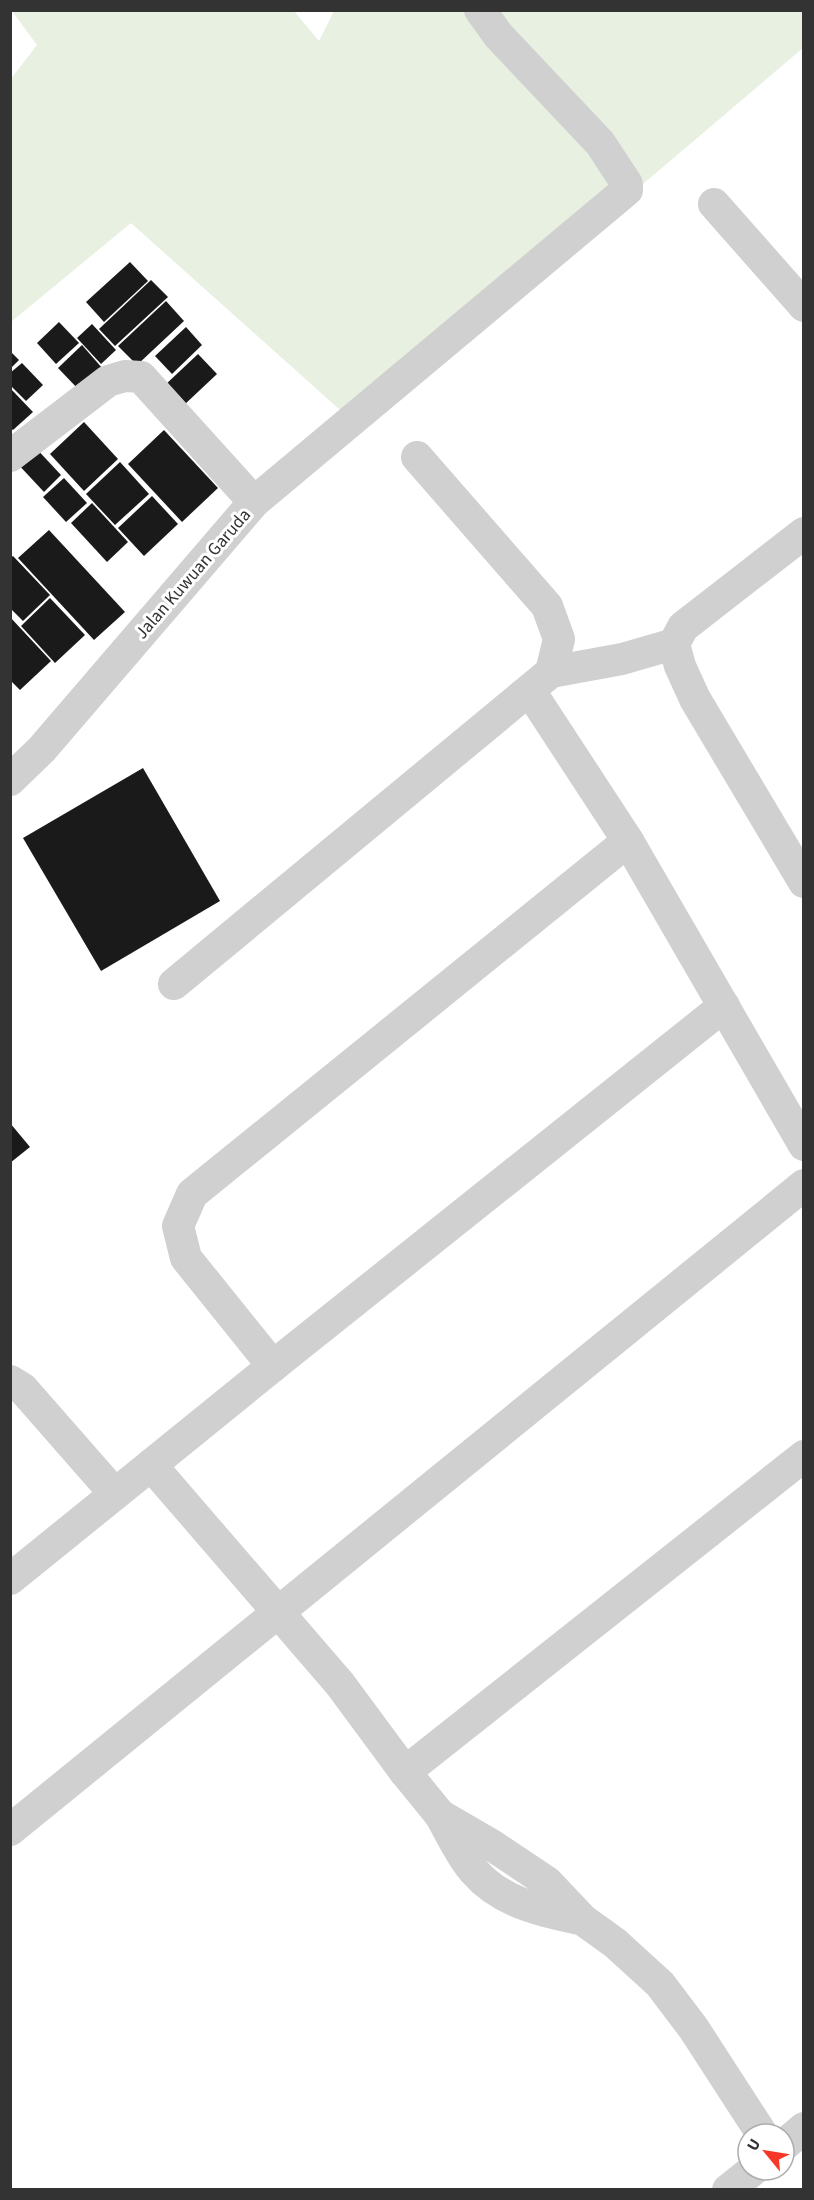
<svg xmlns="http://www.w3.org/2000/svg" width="814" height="2200" viewBox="0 0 814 2200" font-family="'Source Sans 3',sans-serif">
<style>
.green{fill:#e7f0e1}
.building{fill:#1a1a1a}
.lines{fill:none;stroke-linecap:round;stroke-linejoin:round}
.minor{stroke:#d0d0d0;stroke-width:32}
.labels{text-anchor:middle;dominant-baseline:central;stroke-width:6;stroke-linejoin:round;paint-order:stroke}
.street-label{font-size:18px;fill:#333;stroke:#fff}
</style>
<rect width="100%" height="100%" fill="#fff"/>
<polygon class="green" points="12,11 294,11 319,41 334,11 803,11 803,48 358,426 131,223 11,322 10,80 37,45"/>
<g class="building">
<polygon points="130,262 148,281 104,322 86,302"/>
<polygon points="151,280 168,297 115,346 99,329"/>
<polygon points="166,301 184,321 137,365 118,346"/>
<polygon points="59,322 79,343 56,364 37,343"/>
<polygon points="92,324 116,350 101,364 77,338"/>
<polygon points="186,327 202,345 172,374 155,356"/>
<polygon points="82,345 103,369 80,391 58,368"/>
<polygon points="10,351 19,360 10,369"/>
<polygon points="198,354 217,374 183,406 164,386"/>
<polygon points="22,363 43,385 26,401 10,385 10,373"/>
<polygon points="10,388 33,412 13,430 10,428"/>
<polygon points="84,422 118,459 84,491 50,454"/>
<polygon points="164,430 218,488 182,522 128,464"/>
<polygon points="33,445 61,475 44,492 15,461"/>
<polygon points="120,462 149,494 115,525 86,494"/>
<polygon points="64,478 87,503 66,522 43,497"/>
<polygon points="152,496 178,524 144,556 118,528"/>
<polygon points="92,503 128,542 107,562 71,523"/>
<polygon points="49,530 125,612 94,640 18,558"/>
<polygon points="13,556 50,595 23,621 10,608 10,558"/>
<polygon points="50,598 85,635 55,663 21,626"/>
<polygon points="10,617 51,661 20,690 10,680"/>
<polygon points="143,768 220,901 101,971 23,838"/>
<polygon points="10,1123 30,1147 10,1163"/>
</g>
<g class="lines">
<g class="minor">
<polyline points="714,204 804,306"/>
<polyline points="10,456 108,381 125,376 141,377 254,502 42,749 10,780"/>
<polyline points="254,502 627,190 627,184 600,143 498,35 480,10"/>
<polyline points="804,533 683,627 674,644 680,666 695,699 804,882"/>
<polyline points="551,672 622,659 674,644"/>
<polyline points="530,691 628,841 804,1145"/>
<polyline points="628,841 192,1194 178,1226 186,1258 273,1366 724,1006"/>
<polyline points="174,984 551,672 559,639 547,606 417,457"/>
<polyline points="273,1366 151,1465 340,1684 405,1772 440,1815"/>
<polyline points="10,1381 23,1389 115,1494"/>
<polyline points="10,1579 151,1465"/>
<polyline points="405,1772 804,1456"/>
<polyline points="10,1830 804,1185"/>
<path d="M583,1920c-39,-9 -81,-16 -109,-49 -13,-14 -24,-39 -34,-56l50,29 57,38 36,38 32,23 45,41 34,45 68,105"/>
<polyline points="784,2145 804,2128"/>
<polyline points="728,2190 753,2170"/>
</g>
</g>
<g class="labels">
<g class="street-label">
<text transform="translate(193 574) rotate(-49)">Jalan Kuwuan Garuda</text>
</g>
</g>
<rect width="814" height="2200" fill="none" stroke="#333333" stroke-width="24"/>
<g transform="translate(766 2152) rotate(300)"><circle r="28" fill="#ffffff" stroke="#adadad" stroke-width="1.5"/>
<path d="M0-4.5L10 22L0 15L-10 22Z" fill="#f73828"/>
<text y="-9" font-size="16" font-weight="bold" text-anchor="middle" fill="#333333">U</text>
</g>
</svg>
